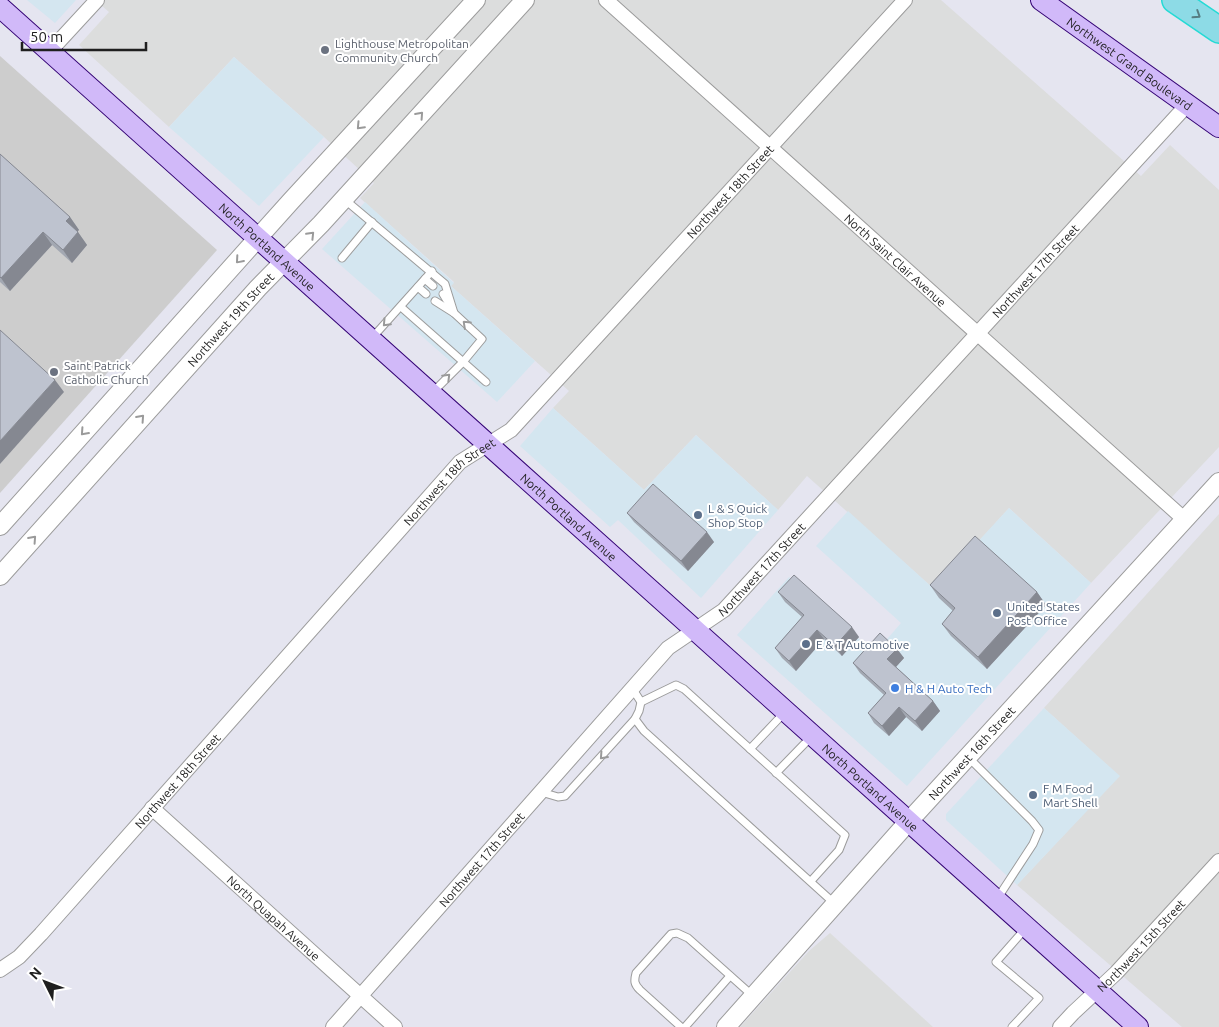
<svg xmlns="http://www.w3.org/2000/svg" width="1219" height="1027" viewBox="0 0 1219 1027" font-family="Ubuntu,sans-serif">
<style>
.residential{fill:#dcdddd}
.commercial{fill:#d4e6f0}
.religious{fill:#cdcdcd}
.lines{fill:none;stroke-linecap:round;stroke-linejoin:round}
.service-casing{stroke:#9c9c9c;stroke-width:9}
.minor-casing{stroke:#9c9c9c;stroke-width:16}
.tertiary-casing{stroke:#9c9c9c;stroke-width:20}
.secondary-casing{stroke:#350576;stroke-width:22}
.motorway-casing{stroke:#25dad5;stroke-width:28}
.service{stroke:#fff;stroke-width:7}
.minor{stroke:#fff;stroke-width:14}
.tertiary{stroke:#fff;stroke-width:18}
.secondary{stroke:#d1b9f9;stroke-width:20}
.motorway{stroke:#8ddbe6;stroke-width:25}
.wall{fill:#a3a8b2}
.shaded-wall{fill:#858891}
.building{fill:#bec3cf;stroke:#858891}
.oneway{stroke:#567d82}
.oneway2{stroke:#9a9a9a}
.worship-dot{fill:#6b7280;stroke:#fff;stroke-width:2}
.service-dot{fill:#5c6f8a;stroke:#fff;stroke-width:2}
.shop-dot{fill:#3f7fe0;stroke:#fff;stroke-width:2}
.labels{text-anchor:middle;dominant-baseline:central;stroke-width:4;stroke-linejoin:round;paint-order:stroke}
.worship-label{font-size:12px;fill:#5b616d;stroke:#fff;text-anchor:start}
.street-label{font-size:12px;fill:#1f1f1f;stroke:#fff}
.service-label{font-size:12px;fill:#4e5e75;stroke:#fff;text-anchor:start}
.shop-label{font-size:12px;fill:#366cbe;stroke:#fff;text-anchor:start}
</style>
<rect width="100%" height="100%" fill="#e5e5f0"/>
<g class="residential">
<polygon points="95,0 941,0 1141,176 1170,145 1219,190 1219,447 1091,583 1009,508 935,590 807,476 778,510 696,435 644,490 553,408 569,391 451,286 454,282 360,198 374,183 324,137 234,57 169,127 79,45 109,12"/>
<polygon points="1219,514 1219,1027 1182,1027 1017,885 1119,776 1044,708"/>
<polygon points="830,933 933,1027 740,1027 809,951"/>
</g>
<g class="commercial">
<polygon points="27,0 76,0 55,23"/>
<polygon points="234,57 324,137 259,206 169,127"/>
<polygon points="365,202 454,283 451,286 535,361 497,402 322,249"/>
<polygon points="553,408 644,490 696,435 778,510 701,598 618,520 610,527 520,446"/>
<polygon points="1009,508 1091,583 907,786 737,635 789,577 875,653 901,623 816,546 848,511 934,589"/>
<polygon points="1044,708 1120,776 1017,885 946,820 946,814"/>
</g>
<polygon class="religious" points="0,56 217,250 0,493"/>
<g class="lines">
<defs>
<g id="service">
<polyline points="344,199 445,284 454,313"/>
<polyline points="342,258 372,222"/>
<polyline points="425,279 433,286"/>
<polyline points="418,287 426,294"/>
<polyline points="443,294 449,304"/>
<polyline points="401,307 486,382"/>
<polyline points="372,338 432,271"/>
<polyline points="433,392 463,362 482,339 454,313 435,301"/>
<polyline points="632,688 641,702 639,711 635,719 644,731 835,904"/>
<polyline points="641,702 676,685 684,689 845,835 839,850 811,881"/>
<polyline points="750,749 784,713"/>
<polyline points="969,758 1032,821 1039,830 1033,844 997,899"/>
<polyline points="776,773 811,737"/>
<polyline points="541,792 558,797 565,796 635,719"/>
<path d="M681,1027l-41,-37c-6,-6 -6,-9 -4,-17l35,-39 6,-1 11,5 65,58"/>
<polyline points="685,1027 730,976"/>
<polyline points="1012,1027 1039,998 996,962 1025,929"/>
</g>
<g id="minor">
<path id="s1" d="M606,0l578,519"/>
<polyline points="50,51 97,0"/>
<path id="s2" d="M152,808l243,219"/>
<path id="s3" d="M0,970l19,-13 22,-23 419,-472 51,-32 394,-430"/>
<path id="s4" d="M333,1027l335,-379 56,-38 463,-505"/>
<path id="s5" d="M1060,1027l13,-14 43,-40 103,-112"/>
</g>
<g id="tertiary">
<polyline points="0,526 291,201 476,0"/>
<path id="s6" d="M0,576l258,-288 63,-64 204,-224"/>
<path id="s7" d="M726,1027l183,-206 310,-339"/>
</g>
<g id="secondary">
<path id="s8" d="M1041,0l178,127"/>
<path id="s9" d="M0,7l1138,1020"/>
</g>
<polyline id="motorway" points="1175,0 1219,30"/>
</defs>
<use href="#service" class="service-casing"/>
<use href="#minor" class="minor-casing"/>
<use href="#tertiary" class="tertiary-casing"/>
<use href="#secondary" class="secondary-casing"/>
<use href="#motorway" class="motorway-casing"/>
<use href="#service" class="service"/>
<use href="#minor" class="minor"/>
<use href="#tertiary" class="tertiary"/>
<use href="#secondary" class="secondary"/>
<use href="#motorway" class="motorway"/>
</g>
<g class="wall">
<polygon points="0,154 70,217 79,230 77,231 87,245 72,263 52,245 10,291 0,282"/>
<polygon points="627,513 714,542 688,571 634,522"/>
<polygon points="930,585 1037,592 1046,605 987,669 951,636 942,624 953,611 939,598"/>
<polygon points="778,592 859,637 842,656 824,639 796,671 782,658 775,648 802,617 785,602"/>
<polygon points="897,649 904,658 896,667 933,701 940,711 922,731 906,717 889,736 874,723 868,713 884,695 860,673 853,663"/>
</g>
<g class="shaded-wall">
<polygon points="70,217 79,230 75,234 66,221"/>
<polygon points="43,232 52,245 10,291 1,278"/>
<polygon points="78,232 87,245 72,263 63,250"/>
<polygon points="55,380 64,392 0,464 0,441"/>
<polygon points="707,532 714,542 688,571 681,561"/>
<polygon points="1037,592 1046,605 987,669 978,657"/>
<polygon points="852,627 859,637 842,656 835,646"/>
<polygon points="817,630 824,639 796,671 789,661"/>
<polygon points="897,649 904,658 894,669 887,659"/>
<polygon points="933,701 940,711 922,731 915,721"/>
<polygon points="899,707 906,717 889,736 882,726"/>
</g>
<g class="building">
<polygon points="0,154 70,217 66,221 78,232 63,250 43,232 1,278 0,277"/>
<polygon points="0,330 55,380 0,441"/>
<polygon points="653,484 707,532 681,561 627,513"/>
<polygon points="975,536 1037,592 978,657 942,624 955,608 930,585"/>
<polygon points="794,575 852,627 835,646 817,630 789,661 775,648 804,615 778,592"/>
<polygon points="880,633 897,649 887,659 933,701 915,721 899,707 882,726 868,713 886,693 853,663"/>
</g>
<defs><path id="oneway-chevron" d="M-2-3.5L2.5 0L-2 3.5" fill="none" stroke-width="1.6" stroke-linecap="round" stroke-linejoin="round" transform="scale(1.25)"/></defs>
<use class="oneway" href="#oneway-chevron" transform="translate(1197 15) rotate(33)"/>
<g class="oneway2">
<use href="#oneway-chevron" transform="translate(420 115) rotate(-48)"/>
<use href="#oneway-chevron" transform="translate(360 126) rotate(133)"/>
<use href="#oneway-chevron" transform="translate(311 235) rotate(-46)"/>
<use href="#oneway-chevron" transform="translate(239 260) rotate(131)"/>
<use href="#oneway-chevron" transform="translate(386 323) rotate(133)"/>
<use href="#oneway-chevron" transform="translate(466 324) rotate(-137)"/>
<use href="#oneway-chevron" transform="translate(447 377) rotate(-45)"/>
<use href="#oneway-chevron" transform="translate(141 418) rotate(-48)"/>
<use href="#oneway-chevron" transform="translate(84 432) rotate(132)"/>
<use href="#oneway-chevron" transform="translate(33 539) rotate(-48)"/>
<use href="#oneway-chevron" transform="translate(603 756) rotate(132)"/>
</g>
<g class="worship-dot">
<circle cx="325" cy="50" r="5"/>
<circle cx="54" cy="372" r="5"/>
</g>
<g class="service-dot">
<circle cx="698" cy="515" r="5"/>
<circle cx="997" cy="613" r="5"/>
<circle cx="806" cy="644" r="5"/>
<circle cx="1033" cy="795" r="5"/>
</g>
<circle class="shop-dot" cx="895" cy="688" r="5"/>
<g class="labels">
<g class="worship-label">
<text x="335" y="43">Lighthouse Metropolitan<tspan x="335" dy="14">Community Church</tspan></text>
<text x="64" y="365">Saint Patrick<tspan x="64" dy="14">Catholic Church</tspan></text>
</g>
<g class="street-label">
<text stroke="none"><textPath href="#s8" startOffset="109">Northwest Grand Boulevard</textPath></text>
<text stroke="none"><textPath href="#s3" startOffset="1070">Northwest 18th Street</textPath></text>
<text stroke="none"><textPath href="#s9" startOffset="359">North Portland Avenue</textPath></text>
<text stroke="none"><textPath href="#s1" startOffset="389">North Saint Clair Avenue</textPath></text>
<text stroke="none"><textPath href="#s4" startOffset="1034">Northwest 17th Street</textPath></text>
<text stroke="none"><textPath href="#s6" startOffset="345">Northwest 19th Street</textPath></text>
<text stroke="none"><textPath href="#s3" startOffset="665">Northwest 18th Street</textPath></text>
<text stroke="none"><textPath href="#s9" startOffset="764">North Portland Avenue</textPath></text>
<text stroke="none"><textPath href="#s4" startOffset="629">Northwest 17th Street</textPath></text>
<text stroke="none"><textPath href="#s7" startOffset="368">Northwest 16th Street</textPath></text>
<text stroke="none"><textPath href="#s3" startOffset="260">Northwest 18th Street</textPath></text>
<text stroke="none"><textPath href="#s9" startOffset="1169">North Portland Avenue</textPath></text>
<text stroke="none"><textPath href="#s4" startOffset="224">Northwest 17th Street</textPath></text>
<text stroke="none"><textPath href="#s2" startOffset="164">North Quapah Avenue</textPath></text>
<text stroke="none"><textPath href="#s5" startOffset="115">Northwest 15th Street</textPath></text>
</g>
<g class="service-label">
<text x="708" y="508">L &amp; S Quick<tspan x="708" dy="14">Shop Stop</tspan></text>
<text x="1007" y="606">United States<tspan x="1007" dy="14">Post Office</tspan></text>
<text x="816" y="644">E &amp; T Automotive</text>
<text x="1043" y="788">F M Food<tspan x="1043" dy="14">Mart Shell</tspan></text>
</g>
<g class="shop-label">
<text x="905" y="688">H &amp; H Auto Tech</text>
</g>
</g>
<g transform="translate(45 982) rotate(312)" stroke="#ffffff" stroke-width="4" paint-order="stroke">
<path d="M0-4L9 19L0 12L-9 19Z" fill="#1f1f1f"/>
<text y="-8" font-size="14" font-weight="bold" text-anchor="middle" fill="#1f1f1f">N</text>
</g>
<path d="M22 42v8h124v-8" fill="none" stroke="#1f1f1f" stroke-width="2.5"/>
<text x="30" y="42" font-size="15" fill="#1f1f1f" stroke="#ffffff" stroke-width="4" paint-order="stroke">50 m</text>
</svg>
